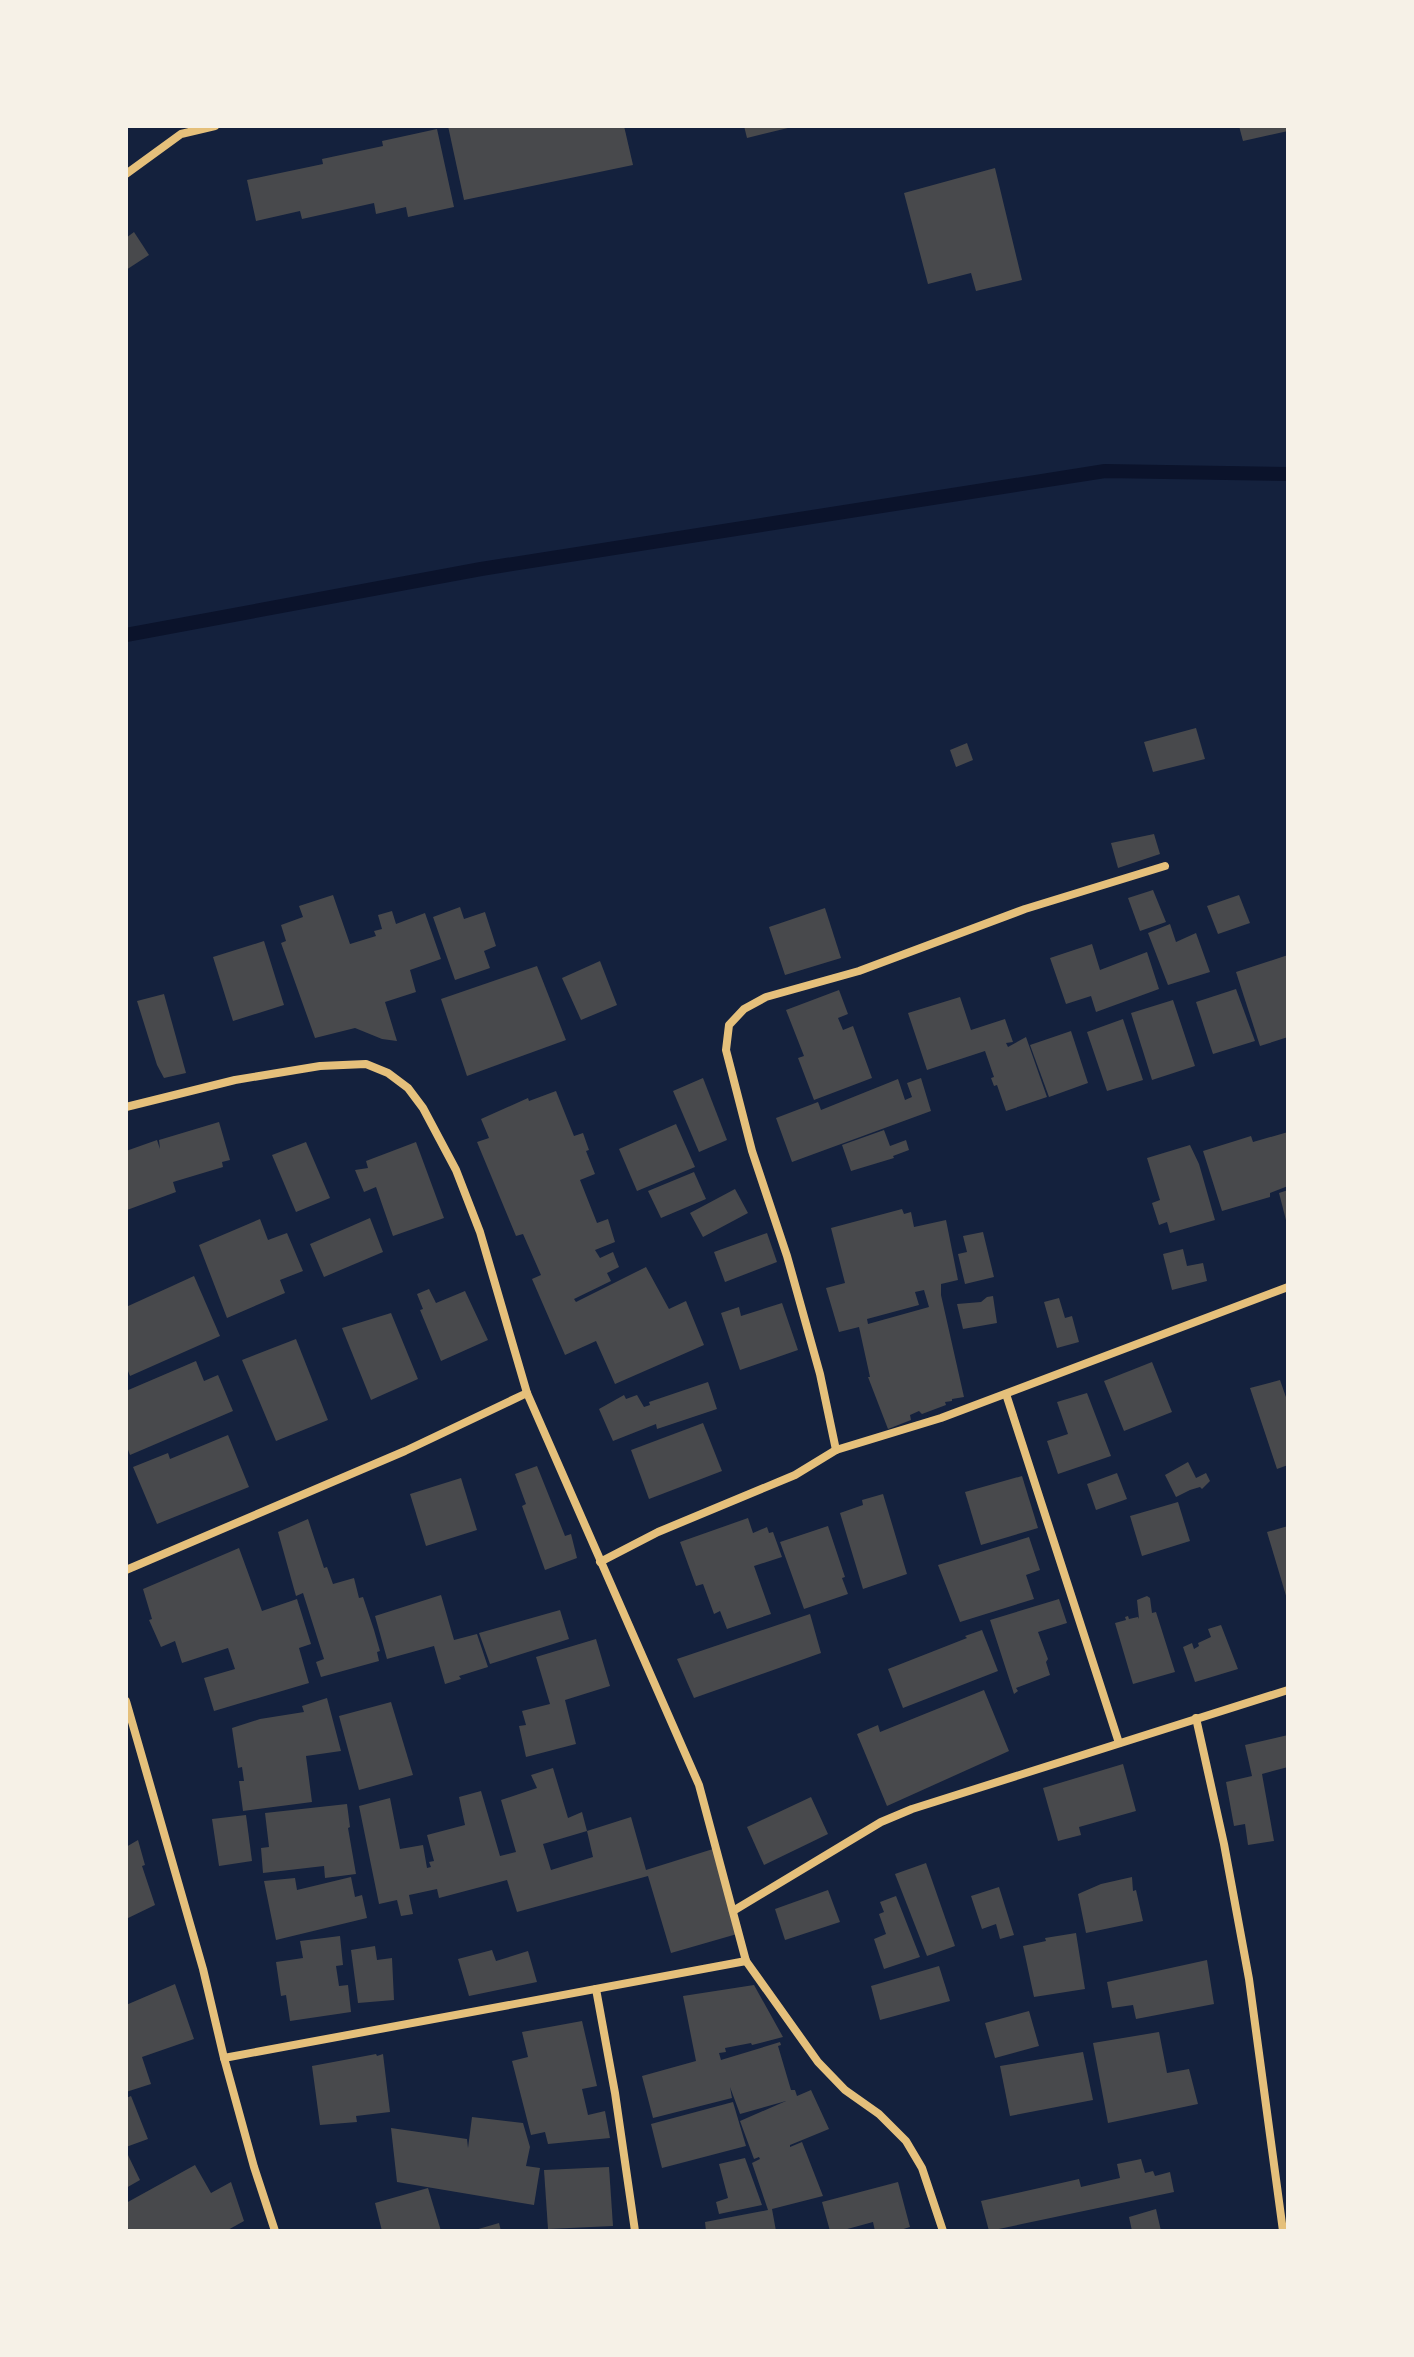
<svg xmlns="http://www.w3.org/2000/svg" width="1414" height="2357" viewBox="0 0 1414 2357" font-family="'Nunito Sans',sans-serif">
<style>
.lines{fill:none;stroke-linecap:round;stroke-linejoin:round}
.stream{stroke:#0b132b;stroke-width:14}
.building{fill:#48494c;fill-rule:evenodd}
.minor{stroke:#e5c07b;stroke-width:8}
</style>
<rect width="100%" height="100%" fill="#14213d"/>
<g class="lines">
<polyline class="stream" points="126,635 481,569 1105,471 1288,474"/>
</g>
<g class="building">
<polygon points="448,126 624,126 633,165 464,200"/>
<polygon points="744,126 792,126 792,127 747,138"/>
<polygon points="1239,126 1288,126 1288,131 1243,141"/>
<polygon points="437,129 454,207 408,217 406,207 376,214 374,203 302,219 300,211 256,221 247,180 323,164 322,159 383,146 382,141"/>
<polygon points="995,168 1022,280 976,291 971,273 928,284 904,193"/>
<polygon points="134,232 149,255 126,270 126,238"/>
<polygon points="1196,728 1205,759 1153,772 1144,742"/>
<polygon points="967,743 973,760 956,767 950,750"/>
<polygon points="1154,834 1160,854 1118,868 1111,843"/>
<polygon points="1153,890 1166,922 1140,931 1128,898"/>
<polygon points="333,895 350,944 376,936 374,931 382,929 378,915 392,911 396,924 425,913 441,959 410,970 416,992 385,1002 397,1041 382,1039 355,1028 315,1038 281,943 286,941 281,925 303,917 299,906"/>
<polygon points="1239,895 1250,923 1218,934 1207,906"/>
<polygon points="460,907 464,919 485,912 496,946 484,951 490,968 455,980 433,917"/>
<polygon points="825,908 841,958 785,975 769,927"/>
<polygon points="1170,924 1176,942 1196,933 1210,972 1168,985 1148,933"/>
<polygon points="264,941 284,1005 233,1021 213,957"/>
<polygon points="1092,944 1100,970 1147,952 1159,989 1096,1012 1091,996 1066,1004 1050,958"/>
<polygon points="1288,955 1288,1037 1260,1046 1236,972"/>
<polygon points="600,961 617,1005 581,1020 562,978"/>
<polygon points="537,966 566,1040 467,1076 441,999"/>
<polygon points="1236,989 1255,1041 1213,1054 1196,1002"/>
<polygon points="839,990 848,1014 838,1018 843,1030 853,1026 872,1078 814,1100 798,1058 804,1056 786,1010"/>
<polygon points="164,994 186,1073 164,1078 157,1065 137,1001"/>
<polygon points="960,997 971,1030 1005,1019 1013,1042 1006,1043 1008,1047 1026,1037 1047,1097 1006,1111 997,1085 994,1086 991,1078 994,1077 985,1051 927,1070 908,1013"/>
<polygon points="1173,1000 1195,1066 1152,1080 1131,1013"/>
<polygon points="1123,1019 1143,1080 1107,1091 1087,1032"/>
<polygon points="1071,1031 1088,1083 1049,1097 1030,1045"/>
<polygon points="703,1078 727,1140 699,1152 673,1091"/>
<polygon points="921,1078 931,1111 792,1162 776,1118 818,1102 821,1110 898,1079 905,1100 912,1097 907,1083"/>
<polygon points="556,1091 574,1136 583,1133 589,1150 586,1151 595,1174 580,1180 597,1223 608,1219 615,1242 595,1250 600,1258 613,1252 619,1267 607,1273 611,1281 574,1299 576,1302 646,1267 669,1309 686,1301 704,1345 615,1384 596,1341 565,1355 532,1279 541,1275 523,1234 516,1236 477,1142 489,1138 481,1119 528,1098 529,1101"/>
<polygon points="219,1122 230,1160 222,1162 223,1167 173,1182 176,1192 127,1210 126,1151 157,1140 160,1149 159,1140"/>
<polygon points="676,1124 695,1167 637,1191 619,1149"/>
<polygon points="884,1130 890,1146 906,1140 909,1150 893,1156 894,1158 851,1171 842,1145"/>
<polygon points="1288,1132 1288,1186 1270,1193 1270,1197 1222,1211 1203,1151 1251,1136 1253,1142"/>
<polygon points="306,1142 330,1198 296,1212 272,1155"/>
<polygon points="416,1142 444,1218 393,1236 376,1187 364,1192 355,1170 368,1168 366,1161"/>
<polygon points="1190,1145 1199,1164 1215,1220 1170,1233 1167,1222 1159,1225 1152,1203 1160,1200 1147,1158"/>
<polygon points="694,1172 706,1199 661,1218 648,1191"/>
<polygon points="735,1189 748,1213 703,1237 690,1213"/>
<polygon points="1288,1190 1288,1224 1287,1224 1279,1193"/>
<path d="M902,1209l2,5 7,-2 3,15 32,-7 12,60 -17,4v11l23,102 -12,2v2l-7,1 1,3 -24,9 -3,-3 -9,4 1,5 -23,9 -20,-52h2l-11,-50 -20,5 -13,-44 19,-5 -14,-55zM924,1290l5,17 -61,17 -1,-5 52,-14 -4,-13z"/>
<polygon points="370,1218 383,1252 324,1277 310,1244"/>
<polygon points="260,1219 268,1240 287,1233 303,1271 280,1280 285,1293 227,1318 199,1245"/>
<polygon points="983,1232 994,1277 965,1284 958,1254 967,1252 963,1236"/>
<polygon points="767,1233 777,1262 725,1282 714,1252"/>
<polygon points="1183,1249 1187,1266 1203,1263 1207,1281 1172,1290 1163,1254"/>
<polygon points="194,1276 220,1336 130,1376 126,1366 126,1307"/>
<polygon points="429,1289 436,1303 465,1291 488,1340 441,1361 420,1310 423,1309 417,1294"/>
<polygon points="993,1296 997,1323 963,1329 957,1304 981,1302 987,1297"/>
<polygon points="1059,1298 1065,1318 1072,1316 1079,1342 1057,1348 1044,1302"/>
<polygon points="782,1303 798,1350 740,1370 721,1313 739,1307 741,1316"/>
<polygon points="391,1313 418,1379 371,1400 342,1328"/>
<polygon points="296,1339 328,1420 276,1441 242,1360"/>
<polygon points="196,1361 204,1381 218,1375 233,1411 130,1455 126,1444 126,1391"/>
<polygon points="1152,1362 1172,1412 1124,1431 1104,1381"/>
<polygon points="1280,1380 1288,1403 1288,1465 1277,1469 1250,1388"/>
<polygon points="708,1382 717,1409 657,1429 656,1424 613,1441 599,1409 624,1395 626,1399 637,1395 644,1407 650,1405 649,1402"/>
<polygon points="1087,1393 1111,1456 1058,1474 1047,1441 1068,1434 1057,1402"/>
<polygon points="703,1423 722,1471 649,1499 631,1450"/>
<polygon points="228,1435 249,1487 157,1524 133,1467 168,1453 170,1459"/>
<polygon points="1188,1462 1196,1478 1206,1473 1210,1481 1202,1489 1200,1487 1190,1490 1176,1497 1165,1475"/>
<polygon points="537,1466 565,1536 571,1534 577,1558 545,1570 522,1506 526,1504 515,1474"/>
<polygon points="1117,1473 1127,1499 1096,1510 1087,1484"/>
<polygon points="1022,1476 1038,1528 981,1545 965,1492"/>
<polygon points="461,1478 477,1530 426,1546 410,1494"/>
<polygon points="883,1494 907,1574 863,1589 840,1513 863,1505 862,1500"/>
<polygon points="1178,1502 1190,1541 1142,1556 1130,1516"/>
<polygon points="748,1518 753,1533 767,1527 769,1533 773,1532 782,1557 754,1566 771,1614 727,1629 720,1611 714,1614 703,1584 696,1586 680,1542"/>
<polygon points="308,1519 324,1568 327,1567 333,1584 354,1578 359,1598 363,1597 374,1630 380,1651 377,1652 379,1661 321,1677 316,1662 324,1659 303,1593 296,1596 278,1532"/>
<polygon points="828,1526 845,1577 842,1578 848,1594 804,1609 780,1542"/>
<polygon points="1288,1526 1288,1598 1287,1599 1267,1532"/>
<polygon points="1029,1537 1040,1570 1026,1575 1034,1599 960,1622 938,1565"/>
<polygon points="239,1548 262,1611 297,1599 311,1644 299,1648 309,1683 214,1711 204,1678 235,1669 228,1648 182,1663 175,1641 161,1647 149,1620 152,1619 143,1589"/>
<polygon points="441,1595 454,1640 477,1634 488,1667 459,1676 461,1679 445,1684 434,1646 387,1659 375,1616"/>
<polygon points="1147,1596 1150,1598 1152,1613 1156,1612 1175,1672 1133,1684 1115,1623 1126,1620 1125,1617 1128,1616 1129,1619 1138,1617 1139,1619 1137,1600"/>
<polygon points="1059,1599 1067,1623 1038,1632 1048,1659 1046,1662 1050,1675 1016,1688 1018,1691 1014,1694 990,1620"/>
<polygon points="560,1610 569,1639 490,1664 479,1633"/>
<polygon points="810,1614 821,1653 694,1698 677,1659"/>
<polygon points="1221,1625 1238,1669 1195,1682 1183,1647 1192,1643 1194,1649 1199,1646 1198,1643 1211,1637 1208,1629"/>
<polygon points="982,1630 998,1671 903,1708 888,1669 967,1638 965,1636"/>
<polygon points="596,1639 610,1686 565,1700 576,1744 526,1757 519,1726 526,1725 522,1711 550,1704 536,1657"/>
<polygon points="984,1690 1009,1751 887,1806 857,1734 878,1725 880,1732"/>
<polygon points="327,1698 341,1751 306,1756 312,1802 243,1811 239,1781 244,1781 242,1767 238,1768 232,1728 260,1719 304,1712 302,1706"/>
<polygon points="391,1702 413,1775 359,1790 339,1716"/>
<polygon points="1288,1735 1288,1767 1262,1774 1274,1841 1248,1845 1245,1824 1234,1826 1226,1782 1252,1776 1245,1745"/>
<polygon points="1123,1764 1136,1811 1079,1827 1081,1835 1058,1841 1043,1788"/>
<path d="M553,1768l15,50 14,-6 5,19 44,-14 15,53 67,-21 24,85 -66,19 -23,-77 -131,36 -10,-32 -68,18 -2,-9 -28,6 4,19 -12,2 -4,-16 -18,4 -20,-98 31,-8 10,51 23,-4 4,23 4,-1 -2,-5 5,-1 -7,-26 38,-10 -6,-28 22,-6 19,65 16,-4 -15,-52 36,-12 -6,-13zM587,1831l6,26 -42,13 -8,-26z"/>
<polygon points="811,1797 828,1834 764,1865 747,1827"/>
<polygon points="347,1804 350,1827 348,1828 356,1874 325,1878 324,1866 263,1873 261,1848 269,1847 265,1813"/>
<polygon points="246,1815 252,1861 219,1866 212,1819"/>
<polygon points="138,1840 145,1865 142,1866 155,1905 126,1919 126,1847"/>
<polygon points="926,1863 955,1946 927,1956 895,1874"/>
<polygon points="351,1877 355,1897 362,1895 367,1918 276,1940 264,1881 295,1878 297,1890"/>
<polygon points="1132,1877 1133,1891 1136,1890 1143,1921 1086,1933 1078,1894 1101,1884"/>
<polygon points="999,1887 1014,1935 1000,1939 996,1924 982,1929 971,1896"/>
<polygon points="828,1890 840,1922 785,1940 775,1909"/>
<polygon points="896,1896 920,1957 884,1969 874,1939 886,1934 879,1914 884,1912 880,1902"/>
<polygon points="1076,1933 1085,1989 1034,1997 1023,1946 1046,1941 1045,1938"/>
<polygon points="340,1936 343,1965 336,1966 339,1986 348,1985 351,2012 290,2021 286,1995 281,1996 276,1962 303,1958 300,1941"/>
<polygon points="375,1946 377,1960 392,1958 394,2000 358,2003 351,1950"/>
<polygon points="492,1950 496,1961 528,1951 537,1982 469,1996 458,1959"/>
<polygon points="1207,1960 1214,2004 1136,2019 1133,2005 1112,2008 1107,1982"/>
<polygon points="939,1966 950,2001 880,2020 871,1986"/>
<polygon points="175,1984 194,2039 142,2057 151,2084 126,2092 126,2005"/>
<polygon points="754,1985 783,2037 752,2045 751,2043 725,2048 726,2052 719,2053 721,2060 780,2042 781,2045 778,2046 791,2090 795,2090 797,2096 811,2090 829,2129 790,2145 790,2147 802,2142 823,2196 772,2209 776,2231 706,2231 705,2222 768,2210 752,2163 760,2159 759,2157 754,2159 740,2121 786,2101 740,2114 730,2087 732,2098 653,2118 642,2076 696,2061 683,1996"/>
<polygon points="1029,2011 1039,2046 995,2058 985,2023"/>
<polygon points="582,2021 597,2086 582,2089 588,2115 605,2111 610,2138 548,2144 545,2132 531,2135 512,2061 528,2057 522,2032"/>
<polygon points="1159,2032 1167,2073 1189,2069 1198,2104 1108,2123 1093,2043"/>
<polygon points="1083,2052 1093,2100 1010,2116 1000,2066"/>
<polygon points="376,2054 377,2056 383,2054 390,2112 356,2116 357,2122 320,2125 312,2066"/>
<polygon points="131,2096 148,2139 126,2147 126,2098"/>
<polygon points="733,2102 746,2146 662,2168 651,2124"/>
<polygon points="472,2117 523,2123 530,2147 526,2166 540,2168 534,2205 397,2182 391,2128 467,2139 468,2148"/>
<polygon points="126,2151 140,2180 126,2188"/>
<polygon points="745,2158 762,2205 719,2214 716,2202 728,2198 719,2164"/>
<polygon points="1141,2159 1145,2173 1153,2171 1155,2176 1170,2172 1174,2192 989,2231 981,2201 1079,2179 1081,2187 1120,2178 1117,2164"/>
<polygon points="195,2165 211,2193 231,2182 244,2221 226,2231 129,2231 126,2225 126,2203"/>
<polygon points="609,2167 613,2226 548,2229 544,2170"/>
<polygon points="898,2182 910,2227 897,2231 875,2231 873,2222 840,2231 830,2231 822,2202"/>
<polygon points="428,2188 441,2231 382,2231 375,2203"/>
<polygon points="1156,2209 1161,2231 1132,2231 1129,2217"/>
<polygon points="499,2223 501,2231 475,2231 475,2230"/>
</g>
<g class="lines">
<g class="minor">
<polyline points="126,174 181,134 215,126"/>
<polyline points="126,1107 235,1080 320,1066 366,1064 388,1073 408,1088 423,1108 456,1170 480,1232 527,1393 699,1785 746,1961 818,2062 845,2090 879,2114 906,2141 922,2168 943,2231"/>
<polyline points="1006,1394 1119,1743"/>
<polyline points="836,1450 820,1374 787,1256 752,1151 726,1050 729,1025 744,1009 766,997 859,971 1025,909 1165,866"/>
<polyline points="600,1562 658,1532 795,1475 836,1450 941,1418 1288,1287"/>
<polyline points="126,1570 405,1451 527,1393"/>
<polyline points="126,1701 203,1969 224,2058 254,2167 275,2231"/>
<polyline points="1196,1718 1224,1844 1249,1979 1283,2231"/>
<polyline points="733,1911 881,1822 912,1809 1288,1690"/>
<polyline points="596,1989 615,2093 635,2231"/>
<polyline points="224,2058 746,1961"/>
</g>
</g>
<rect width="1414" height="2357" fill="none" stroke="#f6f1e7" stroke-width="256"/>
</svg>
